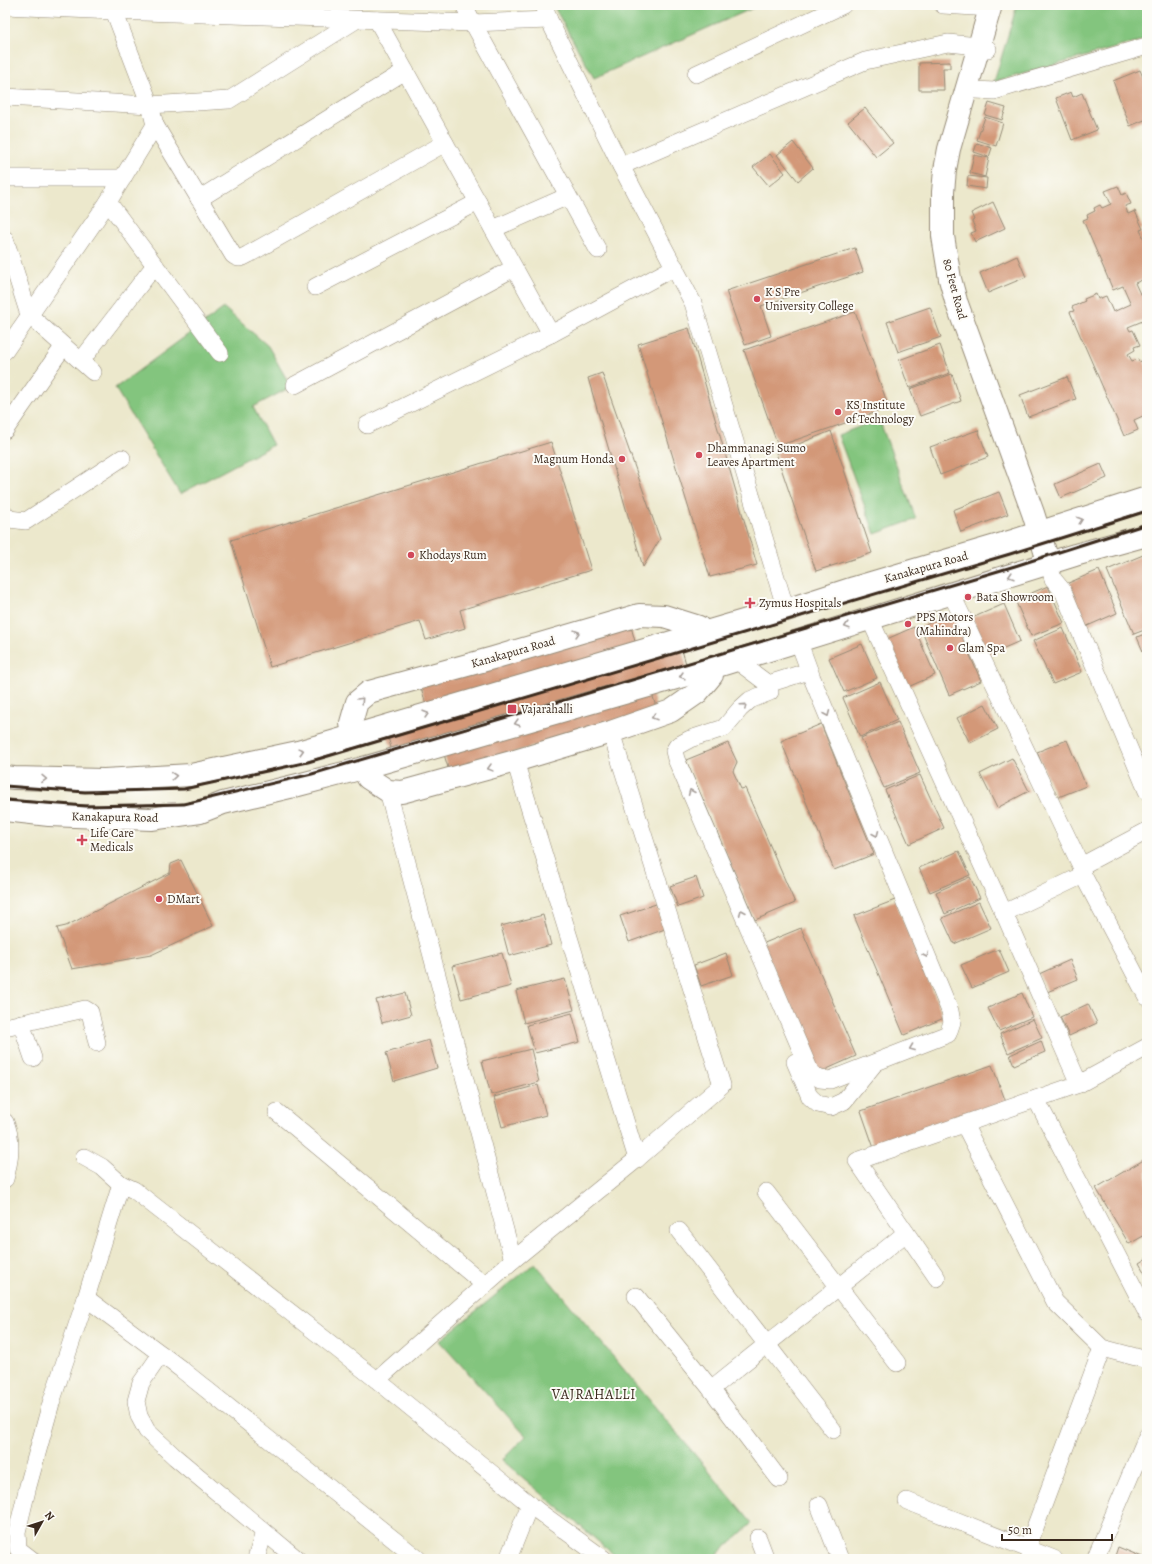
<svg xmlns="http://www.w3.org/2000/svg" width="1152" height="1564" viewBox="0 0 1152 1564" font-family="Alegreya,serif">
<style>
.green{fill:#83c57e;stroke:#5f784e}
.building{fill:#d39878}
.lines{fill:none;stroke-linecap:round;stroke-linejoin:round}
.street-casing{stroke:#948975;stroke-width:18}
.secondary-casing{stroke:#948975;stroke-width:24}
.highway-casing{stroke:#948975;stroke-width:24}
.street{stroke:#fff;stroke-width:17}
.secondary{stroke:#fff;stroke-width:22}
.highway{stroke:#fff;stroke-width:22}
.rail{stroke:#3b2a1e;stroke-width:3}
.oneway{stroke:#a79f9a}
.poi-dot{fill:#d1495b;stroke:#fdfcf7;stroke-width:1.5}
.labels{text-anchor:middle;dominant-baseline:central;stroke-width:4;stroke-linejoin:round;paint-order:stroke}
.street-label{font-size:12px;fill:#3b2a1e;stroke:#fdfcf7}
.poi-label{font-size:12px;fill:#3b2a1e;stroke:#fdfcf7;text-anchor:start}
.quarter-label{font-size:14px;letter-spacing:1px;fill:#3b2a1e;stroke:#fdfcf7}
</style>
<rect width="100%" height="100%" fill="#fdfcf7"/>
<filter id="ink" filterUnits="userSpaceOnUse"><feTurbulence type="fractalNoise" baseFrequency=".025" numOctaves="2"/><feDisplacementMap in="SourceGraphic" scale="8" xChannelSelector="R" yChannelSelector="G"/><feConvolveMatrix kernelMatrix="1 2 1 2 8 2 1 2 1" color-interpolation-filters="sRGB"/></filter>
<filter id="wash" filterUnits="userSpaceOnUse"><feTurbulence type="fractalNoise" baseFrequency=".012" numOctaves="4" result="noise"/><feDisplacementMap in="SourceGraphic" scale="16" xChannelSelector="R" yChannelSelector="G"/><feGaussianBlur stdDeviation="0.9" result="paint"/><feColorMatrix in="noise" values="0 0 0 0 0 0 0 0 0 0 0 0 0 0 0 0 0 1.4 0 .05"/><feComposite in="paint" operator="in"/></filter>
<g filter="url(#wash)">
<rect width="100%" height="100%" fill="#ece8cc"/>
<g class="green">
<polygon points="553,5 760,5 594,78"/>
<polygon points="1017,5 1147,5 1147,39 994,82"/>
<polygon points="224,308 268,346 291,387 253,407 273,445 180,494 115,388"/>
<polygon points="879,419 916,519 875,534 838,435"/>
<polygon points="535,1263 752,1523 712,1559 619,1559 502,1460 526,1436 439,1341"/>
</g>
<g id="blocks">
<g class="building">
<polygon points="950,62 950,68 943,68 944,90 919,90 919,63"/>
<polygon points="1140,70 1147,87 1147,119 1130,126 1113,81"/>
<polygon points="1071,92 1073,97 1082,93 1097,130 1072,140 1056,98"/>
<polygon points="989,103 1006,108 1002,120 985,115"/>
<polygon points="865,108 893,143 876,157 848,122"/>
<polygon points="985,117 1003,123 996,146 977,140"/>
<polygon points="793,142 813,168 798,181 777,155"/>
<polygon points="977,143 992,148 989,157 974,152"/>
<polygon points="770,154 785,173 769,186 753,167"/>
<polygon points="974,155 989,158 985,177 970,173"/>
<polygon points="968,176 987,178 986,189 967,186"/>
<polygon points="1118,186 1122,195 1126,193 1131,204 1125,206 1128,214 1135,211 1143,229 1140,230 1147,245 1147,278 1135,283 1140,294 1147,291 1147,324 1145,320 1128,327 1130,331 1133,330 1140,345 1134,347 1135,350 1128,354 1132,361 1138,359 1139,362 1144,360 1147,368 1147,419 1145,415 1134,420 1138,430 1124,436 1070,312 1074,311 1072,307 1085,301 1084,299 1096,294 1098,299 1106,296 1113,312 1131,304 1123,286 1113,290 1083,220 1088,218 1087,215 1095,211 1094,208 1100,205 1102,208 1111,204 1105,191"/>
<polygon points="993,202 1005,228 975,242 971,233 976,231 972,221 974,220 971,213"/>
<polygon points="855,248 863,272 761,306 771,336 745,345 726,291"/>
<polygon points="1017,256 1026,277 988,293 980,273"/>
<polygon points="930,307 941,337 898,352 887,322"/>
<polygon points="855,312 889,408 778,446 744,350"/>
<polygon points="689,328 757,565 710,577 638,344"/>
<polygon points="940,345 950,373 909,388 899,360"/>
<polygon points="602,373 660,539 643,567 588,378"/>
<polygon points="952,374 961,401 920,416 910,389"/>
<polygon points="1067,377 1076,399 1028,417 1020,395"/>
<polygon points="978,430 988,457 940,475 930,447"/>
<polygon points="831,431 872,553 816,571 776,453"/>
<polygon points="551,442 591,570 460,610 465,628 426,640 420,621 270,667 231,540"/>
<polygon points="1101,464 1107,478 1061,498 1055,484"/>
<polygon points="999,492 1008,514 961,532 953,510"/>
<polygon points="1143,555 1147,563 1147,629 1134,634 1107,570"/>
<polygon points="1099,570 1117,613 1085,627 1066,584"/>
<polygon points="1048,586 1064,623 1031,636 1015,600"/>
<polygon points="1004,604 1020,641 988,655 972,618"/>
<polygon points="952,613 981,681 949,695 920,627"/>
<polygon points="630,623 636,645 677,633 691,681 652,693 657,711 449,771 443,751 396,765 383,720 427,708 420,684"/>
<polygon points="914,627 935,675 908,687 887,639"/>
<polygon points="1063,628 1082,672 1053,684 1033,641"/>
<polygon points="1147,633 1147,661 1137,637"/>
<polygon points="862,644 877,678 844,692 829,658"/>
<polygon points="880,682 897,720 860,737 843,698"/>
<polygon points="985,704 998,729 970,743 957,718"/>
<polygon points="898,722 920,773 884,788 861,738"/>
<polygon points="821,724 874,854 834,870 781,741"/>
<polygon points="1067,740 1086,786 1056,798 1037,752"/>
<polygon points="728,743 737,762 733,771 741,789 745,788 795,903 755,920 686,760"/>
<polygon points="1012,758 1029,791 997,808 980,774"/>
<polygon points="920,775 944,828 909,844 885,790"/>
<polygon points="959,851 970,875 930,892 919,868"/>
<polygon points="181,860 213,926 151,955 72,969 57,928 66,926 170,873 171,864"/>
<polygon points="696,877 703,898 678,907 670,886"/>
<polygon points="970,877 980,898 945,914 936,892"/>
<polygon points="895,900 944,1018 904,1035 854,916"/>
<polygon points="979,902 991,928 954,944 942,918"/>
<polygon points="656,904 665,929 629,942 620,916"/>
<polygon points="543,915 551,945 509,956 501,926"/>
<polygon points="801,928 856,1056 818,1073 762,944"/>
<polygon points="999,949 1009,972 972,988 961,965"/>
<polygon points="502,953 511,986 461,999 452,966"/>
<polygon points="726,953 733,975 701,986 694,965"/>
<polygon points="1070,960 1078,979 1047,992 1039,974"/>
<polygon points="565,979 574,1010 524,1023 516,991"/>
<polygon points="405,993 411,1015 382,1023 376,1000"/>
<polygon points="1022,993 1032,1017 999,1031 988,1008"/>
<polygon points="1088,1004 1097,1023 1069,1036 1060,1017"/>
<polygon points="572,1013 580,1042 535,1053 527,1025"/>
<polygon points="1033,1019 1042,1038 1008,1053 1000,1034"/>
<polygon points="429,1040 437,1068 394,1081 386,1053"/>
<polygon points="1041,1041 1045,1052 1014,1065 1010,1055"/>
<polygon points="531,1049 539,1082 491,1095 482,1061"/>
<polygon points="992,1065 1007,1105 875,1151 861,1111"/>
<polygon points="538,1085 546,1115 502,1127 494,1097"/>
<polygon points="1147,1158 1147,1234 1129,1244 1096,1188"/>
<polygon points="1147,1258 1147,1277 1139,1263"/>
<polygon points="1118,1547 1147,1559 1114,1559"/>
</g>
</g>
</g>
<g filter="url(#ink)">
<use href="#blocks" fill-opacity="0" stroke="#948975" stroke-width="1"/>
<g class="lines">
<defs>
<g id="street">
<polyline points="544,5 549,20 621,166 693,303 786,610"/>
<polyline points="943,5 990,8"/>
<polyline points="5,6 114,11 473,23 464,5"/>
<polyline points="377,20 551,334 675,267"/>
<polyline points="549,20 473,23 598,250"/>
<polyline points="696,74 843,5"/>
<polyline points="976,90 994,91 1147,46"/>
<polyline points="5,97 150,105 229,100 356,20"/>
<path d="M155,125l78,130c6,5 9,3 16,-1l196,-111"/>
<polyline points="621,166 865,61 948,43 978,46 988,49"/>
<polyline points="5,178 123,178"/>
<polyline points="199,199 405,71"/>
<polyline points="108,202 220,353"/>
<polyline points="493,229 568,196"/>
<polyline points="5,239 29,315 93,372"/>
<polyline points="315,287 478,202"/>
<polyline points="5,351 108,202 155,125 150,105 114,11"/>
<polyline points="81,361 155,265"/>
<polyline points="295,385 514,268"/>
<polyline points="367,425 551,334"/>
<polyline points="5,430 63,347"/>
<polyline points="5,514 9,519 26,521 122,458"/>
<polyline points="1049,564 1053,579 1063,591 1147,791"/>
<polyline points="951,593 1081,866 1147,831"/>
<polyline points="870,619 1004,913 1079,1084 857,1161 937,1278"/>
<polyline points="736,660 768,684 770,692 750,700 740,709 724,728 690,739 677,746 674,751 676,759 811,1073 820,1079 830,1080 948,1034 952,1022 950,1011 812,678 798,640"/>
<polyline points="768,684 809,671"/>
<polyline points="515,761 637,1159"/>
<polyline points="388,791 513,1260"/>
<polyline points="1081,866 1083,875 1147,997"/>
<polyline points="1004,913 1083,875"/>
<polyline points="21,1023 33,1058"/>
<polyline points="5,1027 85,1009 90,1012 97,1043"/>
<polyline points="795,1062 810,1097 818,1104 831,1107 844,1101 875,1063"/>
<polyline points="1079,1084 1147,1047"/>
<polyline points="1036,1099 1147,1313"/>
<polyline points="277,1112 485,1285"/>
<path d="M5,1122c8,18 5,38 0,57"/>
<polyline points="964,1124 1055,1302 1102,1348 1147,1360"/>
<polyline points="84,1157 102,1167 121,1184"/>
<polyline points="766,1192 897,1363"/>
<polyline points="679,1231 833,1430"/>
<polyline points="636,1296 711,1389 779,1479"/>
<polyline points="86,1298 181,1369 418,1559"/>
<polyline points="161,1354 141,1383 136,1401 139,1416 147,1431 175,1457 297,1559"/>
<polyline points="377,1380 513,1260 637,1159 722,1085 611,732"/>
<polyline points="711,1389 906,1233"/>
<polyline points="907,1501 1054,1559"/>
<polyline points="819,1505 840,1559"/>
<polyline points="758,1538 766,1559"/>
<polyline points="1027,1549 1102,1348"/>
<polyline points="31,1559 18,1549 17,1532 28,1486 51,1403 86,1298 121,1184 134,1190 377,1380 538,1511 604,1559"/>
<polyline points="256,1559 264,1532"/>
<polyline points="508,1559 530,1504"/>
<polyline points="1095,1559 1147,1436"/>
</g>
<g id="secondary">
<polyline points="991,5 949,149 945,170 943,192 943,236 950,279 956,301 1033,513 1049,564"/>
<polyline points="353,736 351,723 357,702 369,692 493,658 639,615 664,616 699,627 703,633"/>
<polyline points="363,768 368,778 388,791 402,792 515,761 611,732 671,711 697,693 712,675 711,668"/>
</g>
<g id="highway">
<polyline points="5,777 14,778 104,780 191,775 298,752 757,617 786,610 854,588 1016,540 1147,498"/>
<polyline points="5,810 49,815 151,819 200,812 223,803 298,785 363,768 711,668 1075,555 1147,535"/>
</g>
</defs>
<use href="#street" class="street-casing"/>
<use href="#secondary" class="secondary-casing"/>
<use href="#highway" class="highway-casing"/>
<use href="#street" class="street"/>
<use href="#secondary" class="secondary"/>
<use href="#highway" class="highway"/>
<g class="rail">
<polyline points="5,786 85,792 184,789 308,762 1010,554 1147,511"/>
<polyline points="5,800 86,806 184,804 312,774 538,708 1015,566 1147,524"/>
</g>
</g>
<defs><path id="oneway-chevron" d="M-2-3.5L2.5 0L-2 3.5" fill="none" stroke-width="1.6" stroke-linecap="round" stroke-linejoin="round"/></defs>
<g class="oneway">
<use href="#oneway-chevron" transform="translate(1080 520) rotate(-19)"/>
<use href="#oneway-chevron" transform="translate(1011 576) rotate(163)"/>
<use href="#oneway-chevron" transform="translate(847 626) rotate(163)"/>
<use href="#oneway-chevron" transform="translate(577 633) rotate(-16)"/>
<use href="#oneway-chevron" transform="translate(682 676) rotate(164)"/>
<use href="#oneway-chevron" transform="translate(361 700) rotate(-47)"/>
<use href="#oneway-chevron" transform="translate(744 706) rotate(-42)"/>
<use href="#oneway-chevron" transform="translate(426 714) rotate(-16)"/>
<use href="#oneway-chevron" transform="translate(827 714) rotate(67)"/>
<use href="#oneway-chevron" transform="translate(654 717) rotate(161)"/>
<use href="#oneway-chevron" transform="translate(517 723) rotate(164)"/>
<use href="#oneway-chevron" transform="translate(301 751) rotate(-15)"/>
<use href="#oneway-chevron" transform="translate(490 768) rotate(165)"/>
<use href="#oneway-chevron" transform="translate(174 776) rotate(-5)"/>
<use href="#oneway-chevron" transform="translate(44 779) rotate(1)"/>
<use href="#oneway-chevron" transform="translate(691 792) rotate(-113)"/>
<use href="#oneway-chevron" transform="translate(876 834) rotate(67)"/>
<use href="#oneway-chevron" transform="translate(742 912) rotate(-113)"/>
<use href="#oneway-chevron" transform="translate(926 955) rotate(67)"/>
<use href="#oneway-chevron" transform="translate(912 1048) rotate(159)"/>
</g>
</g>
<g class="poi-dot">
<circle cx="757" cy="299" r="4"/>
<circle cx="838" cy="412" r="4"/>
<circle cx="699" cy="455" r="4"/>
<circle cx="622" cy="459" r="4"/>
<circle cx="411" cy="555" r="4"/>
<circle cx="968" cy="597" r="4"/>
<path d="M748 597h4v4h4v4h-4v4h-4v-4h-4v-4h4z"/>
<circle cx="908" cy="624" r="4"/>
<circle cx="950" cy="648" r="4"/>
<rect x="507" y="704" width="10" height="10" rx="2"/>
<path d="M80 834h4v4h4v4h-4v4h-4v-4h-4v-4h4z"/>
<circle cx="159" cy="899" r="4"/>
</g>
<g class="labels">
<g class="street-label">
<text transform="translate(955 289) rotate(75)">80 Feet Road</text>
<text transform="translate(926 567) rotate(-16)">Kanakapura Road</text>
<text transform="translate(513 652) rotate(-16)">Kanakapura Road</text>
<text transform="translate(115 817) rotate(1)">Kanakapura Road</text>
</g>
<g class="poi-label">
<text x="765" y="292">K S Pre<tspan x="765" dy="14">University College</tspan></text>
<text x="846" y="405">KS Institute<tspan x="846" dy="14">of Technology</tspan></text>
<text x="707" y="448">Dhammanagi Sumo<tspan x="707" dy="14">Leaves Apartment</tspan></text>
<text x="614" y="459" text-anchor="end">Magnum Honda</text>
<text x="419" y="555">Khodays Rum</text>
<text x="976" y="597">Bata Showroom</text>
<text x="759" y="603">Zymus Hospitals</text>
<text x="916" y="617">PPS Motors<tspan x="916" dy="14">(Mahindra)</tspan></text>
<text x="958" y="648">Glam Spa</text>
<text x="521" y="709">Vajarahalli</text>
<text x="90" y="833">Life Care<tspan x="90" dy="14">Medicals</tspan></text>
<text x="167" y="899">DMart</text>
</g>
<g class="quarter-label">
<text x="594" y="1394">VAJRAHALLI</text>
</g>
</g>
<rect width="1152" height="1564" fill="none" stroke="#fdfcf7" stroke-width="20"/>
<g transform="translate(42 1522) rotate(51)" stroke="#fdfcf7" stroke-width="3" paint-order="stroke">
<path d="M0-3L7 15L0 10L-7 15Z" fill="#3b2a1e"/>
<text y="-6" font-size="11" font-weight="bold" text-anchor="middle" fill="#3b2a1e">N</text>
</g>
<path d="M1002 1534v6h110v-6" fill="none" stroke="#3b2a1e" stroke-width="2"/>
<text x="1008" y="1534" font-size="12" fill="#3b2a1e" stroke="#fdfcf7" stroke-width="3" paint-order="stroke">50 m</text>
</svg>
